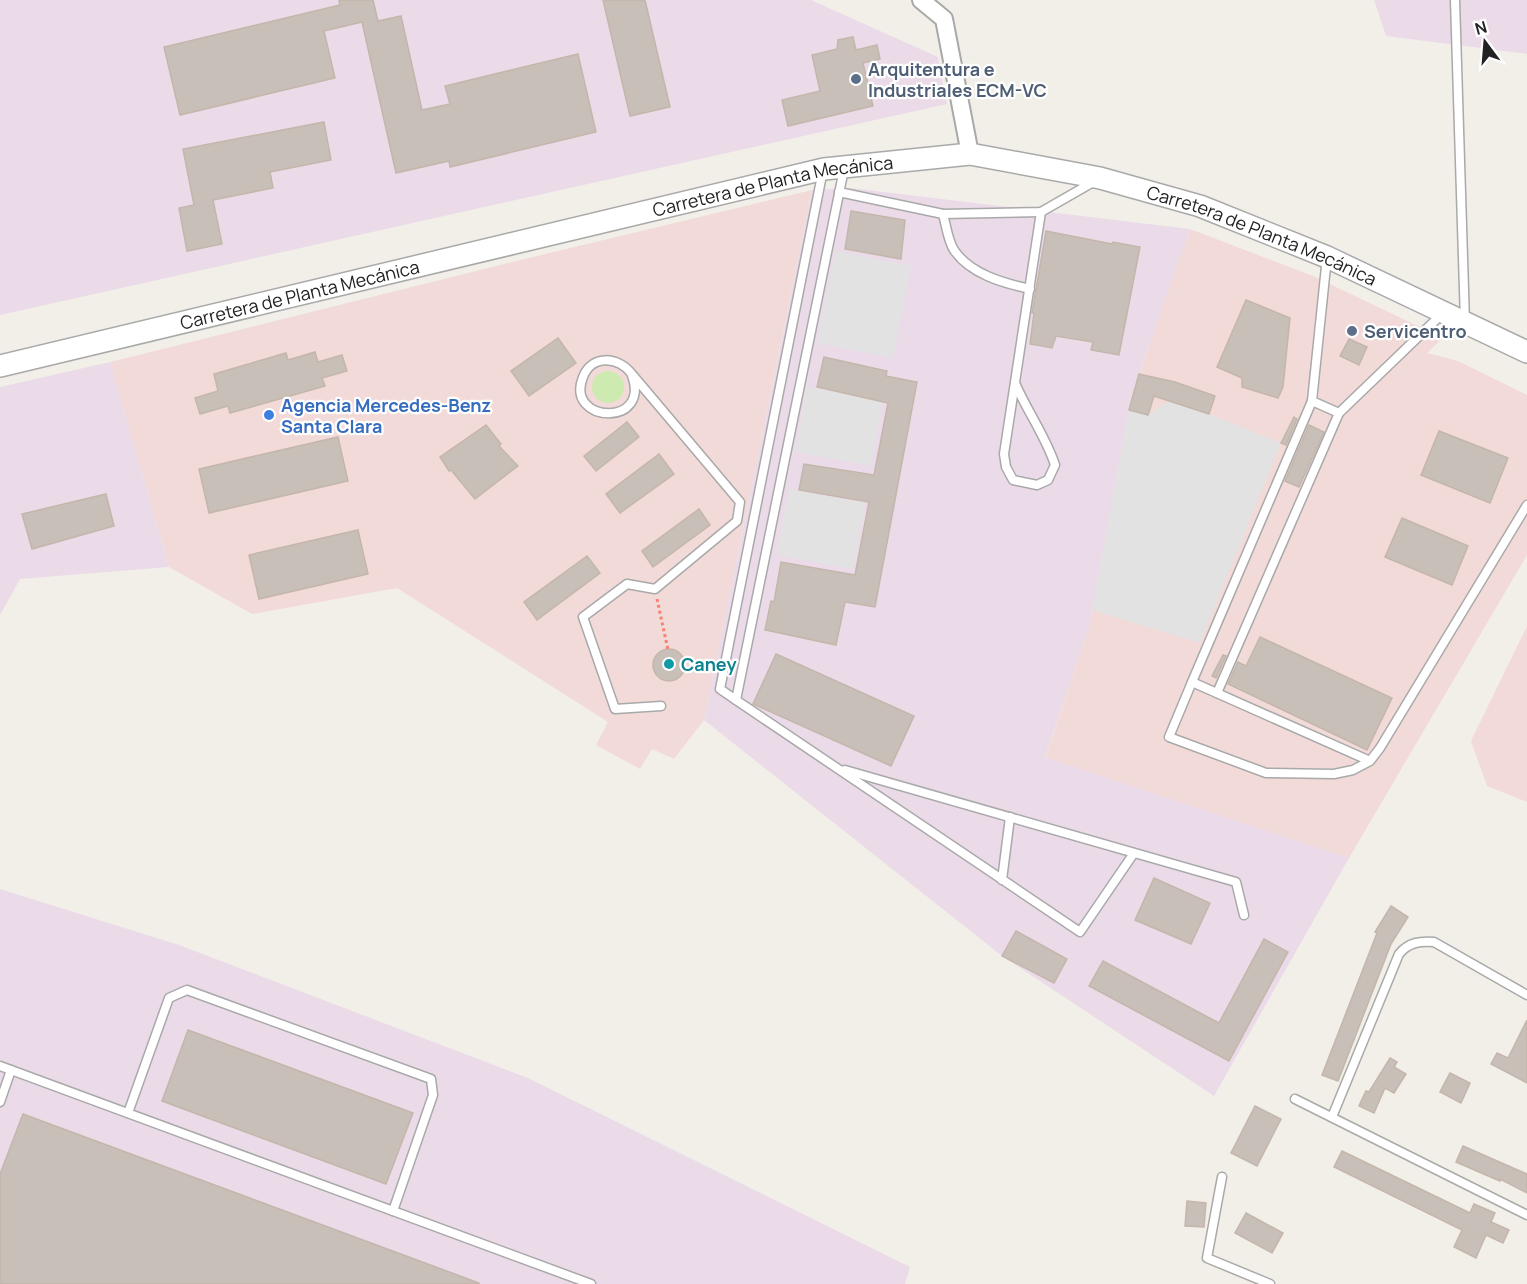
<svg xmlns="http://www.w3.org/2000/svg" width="1527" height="1284" viewBox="0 0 1527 1284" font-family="Manrope,sans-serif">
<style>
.commercial{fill:#f2dad9}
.industrial{fill:#ebdbe8}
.grass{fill:#cdebb0}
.parking{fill:#e2e2e2}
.building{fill:#c7bfb8;stroke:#c4b6ab;stroke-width:1.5}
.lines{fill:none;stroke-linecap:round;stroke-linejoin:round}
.service-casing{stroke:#a9a9a9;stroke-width:11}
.minor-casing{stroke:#a9a9a9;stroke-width:20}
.tertiary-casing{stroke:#a9a9a9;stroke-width:24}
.path{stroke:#fa8072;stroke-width:3;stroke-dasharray:3 3;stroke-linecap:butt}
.service{stroke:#fff;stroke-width:8}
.minor{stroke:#fff;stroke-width:16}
.tertiary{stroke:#fff;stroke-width:21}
.service-dot{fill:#5c6f8a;stroke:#fff;stroke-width:2}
.shop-dot{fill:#3f7fe0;stroke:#fff;stroke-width:2}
.culture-dot{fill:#0f9aa8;stroke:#fff;stroke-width:2}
.labels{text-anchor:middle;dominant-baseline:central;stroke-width:4.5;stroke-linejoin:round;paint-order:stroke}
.service-label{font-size:18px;font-weight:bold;fill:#4e5e75;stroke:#fff;text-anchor:start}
.street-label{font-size:18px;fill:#222;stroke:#fff}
.shop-label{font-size:18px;font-weight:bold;fill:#366cbe;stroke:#fff;text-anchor:start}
.culture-label{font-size:18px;font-weight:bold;fill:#0d838f;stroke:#fff;text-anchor:start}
</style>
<rect width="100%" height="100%" fill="#f2efe9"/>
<g class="commercial">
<polygon points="812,190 704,720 674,759 652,749 640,769 596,745 608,722 397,588 252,614 169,567 110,362 508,263"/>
<polygon points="1190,229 1313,276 1443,338 1427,353 1458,361 1527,395 1527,555 1349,858 1045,758 1089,627 1129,410 1139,374"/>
<polygon points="1527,626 1527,802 1487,786 1471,741"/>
</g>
<g class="industrial">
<polygon points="0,0 811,0 938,57 947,104 0,315"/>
<polygon points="1374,0 1527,0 1527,54 1386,36"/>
<polygon points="851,188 1190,229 1139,374 1129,410 1089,627 1045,757 1349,858 1214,1096 1002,956 704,720 812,190"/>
<polygon points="110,362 169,567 20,579 0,615 0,387"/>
<polygon points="0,889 179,945 528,1078 910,1267 905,1284 0,1284"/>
</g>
<circle class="grass" cx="608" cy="387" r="16"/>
<g class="parking">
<polygon points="835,251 911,266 893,358 817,343"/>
<polygon points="807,387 883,401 871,466 795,452"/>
<polygon points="1169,401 1209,414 1281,443 1200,643 1092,610 1129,410 1148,415"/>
<polygon points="789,489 865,503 853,569 777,555"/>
</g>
<g class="building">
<polygon points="339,0 373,0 378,21 401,16 422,110 450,104 445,86 578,54 596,132 450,167 449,161 396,173 362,22 324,31 335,78 180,115 164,47 340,5"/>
<polygon points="603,0 645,0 670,107 630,116"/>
<polygon points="853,37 856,50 877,45 880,59 863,63 873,106 788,126 782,100 820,91 812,55 837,49 838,40"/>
<polygon points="324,122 331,160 270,172 273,188 213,200 222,244 187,251 179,208 194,205 183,149"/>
<polygon points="851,211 905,220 901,259 845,249"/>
<polygon points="1046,231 1112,244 1113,242 1140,247 1119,355 1091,350 1093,342 1056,336 1052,348 1030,344 1034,313 1032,313"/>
<polygon points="1246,300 1290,318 1283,387 1278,398 1242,387 1242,378 1217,367"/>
<polygon points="558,338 576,363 529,396 511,371"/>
<polygon points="1349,339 1367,347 1359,365 1340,356"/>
<polygon points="315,352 318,362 342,355 347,371 322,378 325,386 230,413 228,406 200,414 195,398 218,391 214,374 286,353 288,360"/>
<polygon points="824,357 887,371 886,376 917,382 875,607 845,602 836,645 765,630 771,601 774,602 781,562 855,575 869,502 799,490 804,464 874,475 888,403 817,387"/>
<polygon points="1139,374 1175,382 1215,396 1209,414 1154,396 1148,415 1129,410"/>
<polygon points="1294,417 1297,419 1286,445 1281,443"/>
<polygon points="627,422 639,437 596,471 584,456"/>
<polygon points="486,425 501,444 499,446 518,466 475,499 451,470 449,471 440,457"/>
<polygon points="1309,425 1324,432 1299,487 1285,481"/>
<polygon points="1439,431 1508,458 1490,503 1421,475"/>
<polygon points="338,437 348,481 209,513 199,469"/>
<polygon points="659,454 674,474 620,513 606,494"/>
<polygon points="106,494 114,526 32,549 22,514"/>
<polygon points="699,509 710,525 653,567 642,551"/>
<polygon points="1402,518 1468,546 1452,585 1385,557"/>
<polygon points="358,530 368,574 259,599 249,555"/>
<polygon points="587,556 600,573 537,620 524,602"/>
<polygon points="1260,637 1392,698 1367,750 1228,684 1238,662 1246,666"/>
<circle cx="669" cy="665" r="16"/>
<polygon points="776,654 914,716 891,766 753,704"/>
<polygon points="1223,655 1226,656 1216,678 1212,676"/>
<polygon points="1154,878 1210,903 1191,944 1135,920"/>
<polygon points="1391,906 1408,917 1391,944 1338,1081 1322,1075 1377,933 1375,932"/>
<polygon points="1016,931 1067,959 1054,983 1002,956"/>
<polygon points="1264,939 1288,952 1229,1061 1089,986 1103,961 1219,1023"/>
<polygon points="1527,1020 1527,1083 1491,1064 1497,1053 1508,1058"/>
<polygon points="188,1030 413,1113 386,1184 162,1101"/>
<polygon points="1390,1058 1397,1062 1394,1067 1406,1074 1394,1093 1385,1088 1374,1113 1359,1106 1366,1091 1369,1092"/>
<polygon points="1450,1073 1470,1083 1461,1103 1440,1092"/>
<polygon points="1255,1106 1281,1119 1257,1166 1231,1153"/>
<polygon points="23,1114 479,1283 478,1284 0,1284 0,1174"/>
<polygon points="1463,1146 1527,1174 1527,1193 1500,1179 1500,1181 1456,1162"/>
<polygon points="1342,1151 1470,1213 1474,1204 1495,1213 1491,1222 1509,1230 1503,1243 1486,1235 1476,1258 1454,1247 1462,1230 1334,1167"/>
<polygon points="1187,1201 1206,1203 1204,1227 1185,1226"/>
<polygon points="1246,1213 1283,1233 1272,1253 1235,1233"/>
</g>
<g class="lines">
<defs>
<g id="service">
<polyline points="1455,0 1465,322"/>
<polyline points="823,170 720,689 736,700 844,169"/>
<polyline points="839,192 943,214 1041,212 1095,181"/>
<path d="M943,214c3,11 5,27 11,36 16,24 49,33 76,39"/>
<polyline points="1327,257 1312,401 1339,413 1442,314"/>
<path d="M631,373c23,55 -67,51 -48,4 9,-23 35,-20 48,-4l109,129 -3,19 -82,68 -28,-5 -44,33 32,92 46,-3"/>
<path d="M1015,383c12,28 31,54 40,82l-7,15 -11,5 -24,-5 -7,-13 -2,-13 37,-242"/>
<polyline points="1192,682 1312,401"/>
<polyline points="1217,693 1339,413"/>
<polyline points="736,700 1080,932 1134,853"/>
<polyline points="1370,761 1192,682 1169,737 1266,773 1334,774 1353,770 1370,761 1380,748 1527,505"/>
<polyline points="845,770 1236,882 1244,915"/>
<polyline points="1002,880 1010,817"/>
<polyline points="0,1066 591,1284"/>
<polyline points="1295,1099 1527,1215"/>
<polyline points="0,1102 11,1070"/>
<polyline points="128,1113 169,998 187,990 431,1079 433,1095 393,1211"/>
<path d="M1332,1117l67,-163c10,-12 21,-13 35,-12l93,53"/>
<polyline points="1222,1177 1207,1258 1270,1284"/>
</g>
<polyline id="minor" points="921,0 944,19 970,154"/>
<g id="tertiary">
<path id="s1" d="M0,366l824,-197 146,-15 130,24 100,28 127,51 200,95"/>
</g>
</defs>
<use href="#service" class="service-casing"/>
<use href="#minor" class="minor-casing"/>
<use href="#tertiary" class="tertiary-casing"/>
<polyline class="path" points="657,599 668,650"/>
<use href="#service" class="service"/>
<use href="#minor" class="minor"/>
<use href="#tertiary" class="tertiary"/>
</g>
<g class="service-dot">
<circle cx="856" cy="79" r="6"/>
<circle cx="1352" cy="331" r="6"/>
</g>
<circle class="shop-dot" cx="269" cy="415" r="6"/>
<circle class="culture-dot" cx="669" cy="664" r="6"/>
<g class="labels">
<g class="service-label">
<text x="868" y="69">Arquitentura e<tspan x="868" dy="21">Industriales ECM-VC</tspan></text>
<text x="1364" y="331">Servicentro</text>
</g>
<g class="street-label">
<text stroke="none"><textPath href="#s1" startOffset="794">Carretera de Planta Mecánica</textPath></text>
<text stroke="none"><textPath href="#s1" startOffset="1298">Carretera de Planta Mecánica</textPath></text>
<text stroke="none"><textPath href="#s1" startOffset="308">Carretera de Planta Mecánica</textPath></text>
</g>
<g class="shop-label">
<text x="281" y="405">Agencia Mercedes-Benz<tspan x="281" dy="21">Santa Clara</tspan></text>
</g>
<g class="culture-label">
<text x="681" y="664">Caney</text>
</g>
</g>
<g transform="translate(1485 42) rotate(344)" stroke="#ffffff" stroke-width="4.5" paint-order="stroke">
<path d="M0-4.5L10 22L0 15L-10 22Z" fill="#222222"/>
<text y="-9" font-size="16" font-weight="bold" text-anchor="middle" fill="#222222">N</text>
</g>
</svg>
